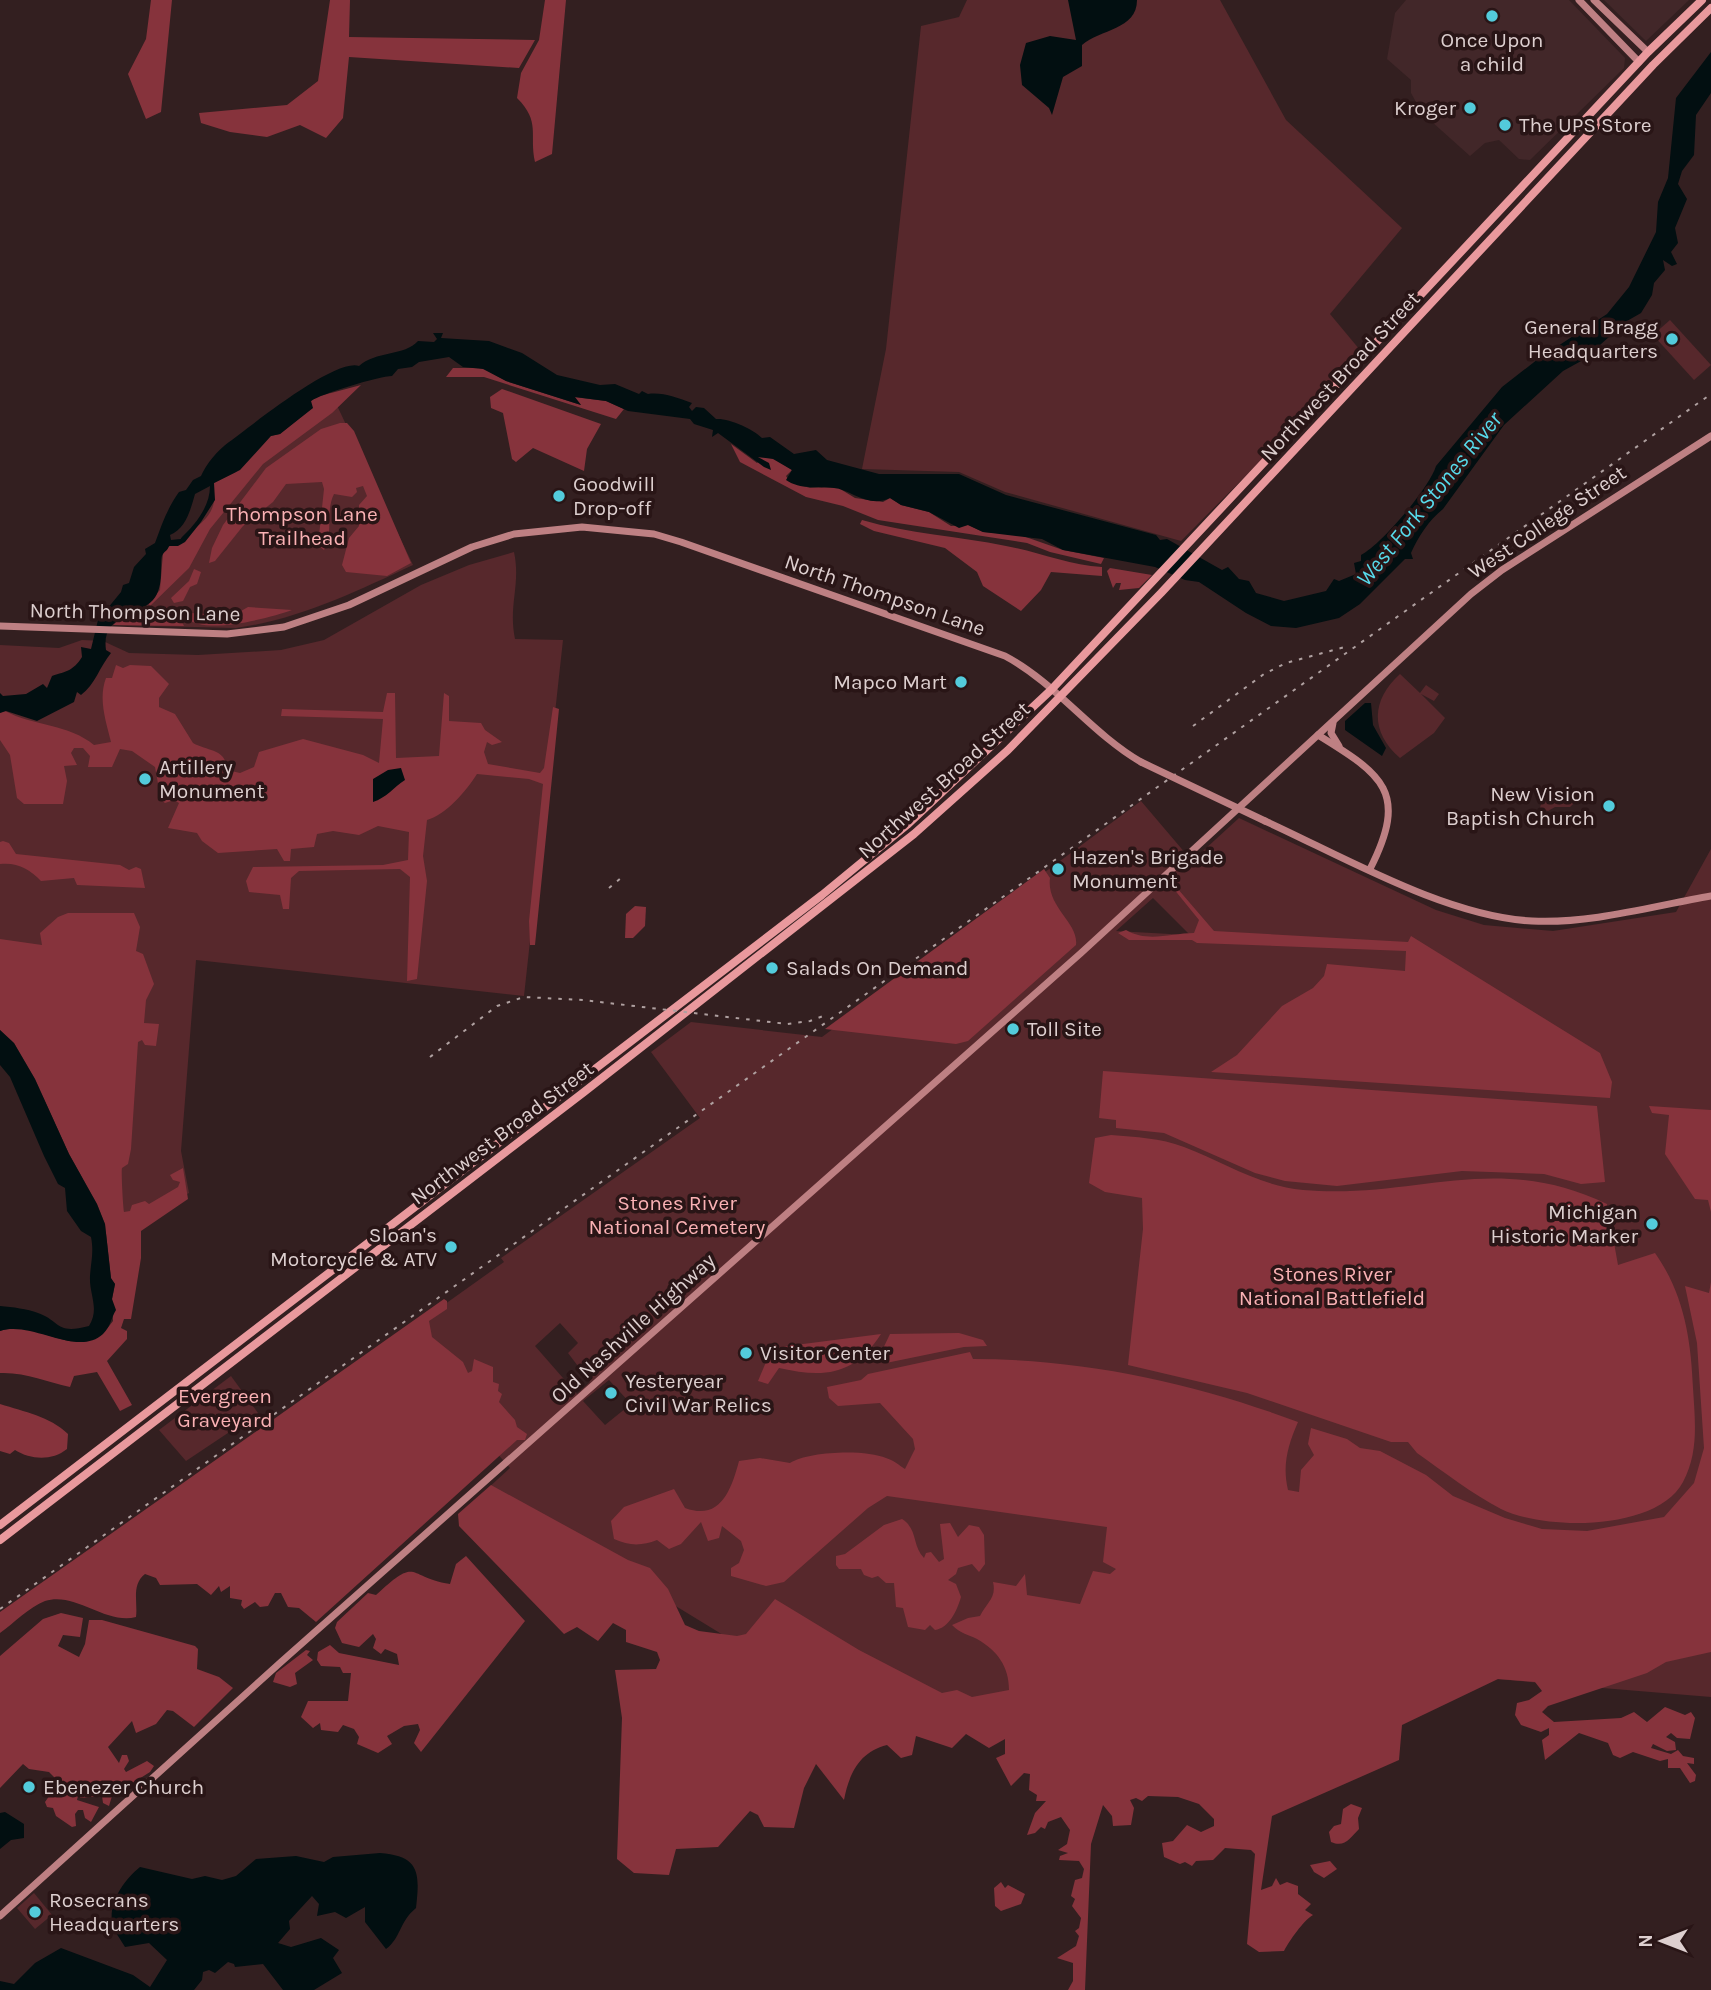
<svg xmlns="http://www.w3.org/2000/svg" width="1711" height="1990" viewBox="0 0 1711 1990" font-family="Karla,sans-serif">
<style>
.built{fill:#422729}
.green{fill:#57282c;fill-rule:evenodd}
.forest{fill:#86333c}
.water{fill:#020f11;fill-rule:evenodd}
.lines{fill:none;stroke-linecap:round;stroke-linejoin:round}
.secondary{stroke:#be8083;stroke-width:7}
.primary{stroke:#e9999d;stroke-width:8}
.rail{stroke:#afa0a0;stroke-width:2;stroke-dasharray:3.5 7;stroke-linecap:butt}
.secondary-bridge{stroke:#be8083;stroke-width:7}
.poi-dot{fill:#53cbdb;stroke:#291516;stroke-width:2.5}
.labels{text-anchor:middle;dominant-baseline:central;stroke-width:7;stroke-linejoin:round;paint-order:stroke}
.poi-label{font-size:21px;fill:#ddcfcf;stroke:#291516;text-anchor:start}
.street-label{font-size:21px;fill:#ddcfcf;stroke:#291516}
.park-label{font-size:21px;fill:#fab1b4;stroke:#291516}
.water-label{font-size:23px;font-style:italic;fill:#57daeb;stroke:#291516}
</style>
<rect width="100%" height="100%" fill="#331f20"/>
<g class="built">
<polygon points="1406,0 1569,0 1625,58 1624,68 1530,160 1519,159 1499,140 1485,143 1470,156 1422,113 1411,93 1411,80 1387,59 1395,13"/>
<polygon points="1604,0 1689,0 1646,41"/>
</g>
<g class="green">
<polygon points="967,0 1220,0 1286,120 1402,228 1330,314 1365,356 1181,541 1005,492 959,472 862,469 886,349 921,26 959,17"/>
<polygon points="1670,320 1711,365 1694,380 1653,335"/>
<path d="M331,393l82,172c-58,27 -113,54 -177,63l-123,-3 32,-17 33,-62 58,-74 76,-64 7,-13z"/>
<path d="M514,552c7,33 -6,53 1,87l48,1 -39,356 -328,-36 -15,191 8,42 -82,43 -48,-114 -59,-92v-385l59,3 23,-8 21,1 26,12 69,2 83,-5 43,-10 97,-55 48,-20z"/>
<path d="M1400,674l20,19 6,-8 13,9 -5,7 -13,-7 24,24 -11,15 -34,25c-30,-26 -29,-58 0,-84z"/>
<polygon points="1568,793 1574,797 1575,802 1570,807 1555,807 1548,811 1540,808 1542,799 1553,800"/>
<path d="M1141,801l51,60 47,-43 197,92 48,15 69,6 123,-19 35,-63v848l-599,-50 -8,64 -157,-11 -183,-40 -278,-170 24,-22 -114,-129 108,-77 -3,-4 199,-140 -49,-66 40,-30 131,15zM1153,898l36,36 -1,1 -72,-4zM560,1323l18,20 -10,10 22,29 -13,12 -42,-48zM609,1380l22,24 -26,21 -22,-24z"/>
<polygon points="231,1376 258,1413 186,1461 159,1430"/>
<polygon points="34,1893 52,1915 35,1929 17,1908"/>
</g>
<g class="forest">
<polygon points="151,0 172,0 161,112 146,119 128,74 146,39"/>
<polygon points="330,0 350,0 349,37 535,40 519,68 349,57 343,118 326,138 300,125 267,137 230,132 201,123 199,113 287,105 318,81"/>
<path d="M545,0h21l-14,154 -17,8c-6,-28 6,-40 -18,-64l4,-25 18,-33z"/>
<polygon points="453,368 483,368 506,381 581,405 574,397 606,401 624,409 616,419 484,377 446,377"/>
<path d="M361,385l-29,28 -69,51 -53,65 -21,39 -39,38 -2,-3 12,-13 3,-38c13,-14 50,-28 51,-52 0,-6 -1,-11 0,-17l22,-11 34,-36 10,-2 32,-26 -2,-6 6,-5z"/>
<polygon points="502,389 601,424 587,449 584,471 533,448 516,462 512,459 503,413 491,408 490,397"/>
<path d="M340,423h7l7,8 57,132 -24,13 -41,-4 -4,-7 7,-27 10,-12v-21l8,-9 -4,-10 -7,2 1,4 -5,5 -18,-3c-9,17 0,43 -10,56l-6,-5 6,-56 -2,-7 -36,2 -13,18 -30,24 -28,35 -6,2 3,-15 11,-23 43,-57 55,-39z"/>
<polygon points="731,444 757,463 760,460 757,457 773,458 792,470 786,476 790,482 810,488 837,487 855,498 883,502 890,498 901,505 929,512 951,526 968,525 983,532 1020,535 1063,550 1104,558 1101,564 1050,552 1027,543 878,520 843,506 806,497 740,462"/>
<path d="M862,520c47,14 96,16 144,26 33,6 63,19 96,21v9l-51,-4 -10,18 -20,21 -38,-25 -6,-14 -32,-24 -71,-17 -14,-7z"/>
<polygon points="1110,568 1152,575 1139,588 1119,590 1121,583 1116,583 1113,588 1107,571"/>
<polygon points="194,569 201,572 197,584 190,587 183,601 174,603 171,598 189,581"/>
<polygon points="168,607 177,611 184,626 113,625 127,613 147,618 161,608"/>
<path d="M248,607l44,3c-22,8 -86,25 -104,9l1,-6 45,2z"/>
<path d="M116,665l7,3 7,-3 21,1 18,18 -10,14v9l16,7 18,29c16,9 33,5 34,27l13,3 14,-6 5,-15 44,-13 60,16 16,8 4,-44 -102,-3 1,-7 101,3 4,-19h8l1,65 43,-2 5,-63 5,3v25l32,2 4,7 17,12 -10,3 -5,-3 -3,10 4,12 52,9 4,-5 9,-61 6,2 -24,236h-5l-1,-24 14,-137 -14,-5 -52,-5c-11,17 -31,41 -50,46l-4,36 4,25 -10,98 -10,2 3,-104 -10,-8 -101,2 -8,7 -2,31h-6l-3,-14 -31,-3 -3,-11 7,-14 130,-2 25,-5 1,-28 -31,-6 -19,9 -26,-4 -16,3 -3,13 -23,2 -1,12h-6l-7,-12 -59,4 -16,-12 -5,-8 -29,-5 11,-25 -5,-3 -9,3 -4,-3 -6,-33 -23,-16 -12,-2 -8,18h-24l2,-11 -7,-8h-9l-3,5 6,12 -13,1 3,15 -4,23h-39l-7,-6 -7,-43 -10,-15v-27l5,-2c28,15 64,13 89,34l17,-3c-5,-21 -13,-43 -5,-64h6z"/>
<path d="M3,841l6,2 7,11 104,11 9,5 7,-3 5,2 4,19 -68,-3 -3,-7 -33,3c-11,-12 -24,-19 -41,-17v-22z"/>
<path d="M1044,869l6,9c-4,29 29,45 26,67l-108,96 -12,3 -131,-15z"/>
<path d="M1171,881l43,50 194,11 3,-6 189,117 12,29 -2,16 -399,-26 26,-17 45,-49 31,-18 11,-12 3,-12 78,7 1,-20 -209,-8 -5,-3h-63l-11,-7 8,-3c22,13 45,3 68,3l5,-13 -30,-37z"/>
<polygon points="635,906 646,907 645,926 633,938 625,938 626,914"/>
<path d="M68,913h66l6,14 -4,24 7,3 11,30 -8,16 -2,23 15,1 -3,22 -11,-1 -3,-5 -4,2 -7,107 -3,15 -6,4c-1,3 1,38 2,44l6,-1 2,-6 13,-4 4,3 29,-17 2,-5 -7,-2 -3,-5 13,-7 5,31 -47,32v27l-10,61h-7l-3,9 6,3v8l-20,22 25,44 -12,6 -23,-39 -23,4 -4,11c-24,-5 -44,-15 -70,-14v-42c42,-14 79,38 113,-10l-1,-22 3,-15 -4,-5 -6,-55 -8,-20 -28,-50 -34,-75 -21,-36 -14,-13v-91l42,6 -2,-12 18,-16z"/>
<polygon points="1103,1071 1597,1106 1605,1182 1581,1184 1544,1174 1462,1171 1337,1186 1285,1181 1255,1173 1164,1133 1116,1128 1116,1120 1099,1118"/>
<polygon points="1649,1106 1711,1110 1711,1212 1708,1200 1695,1199 1665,1154 1669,1115 1652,1113"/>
<path d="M1111,1135c25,2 49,3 73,12 40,15 75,39 119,43 112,10 191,-40 304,14l11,61 37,-12c29,41 36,86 38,135 2,33 6,64 -10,94 -26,49 -138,49 -182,27 -29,-15 -57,-37 -84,-56l-9,-11h-17l-144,-49 -119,-28 15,-136 -1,-31 -37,-6 -16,-9 6,-45z"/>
<path d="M1711,1282v370l-45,10 -19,11 -99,33 -6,6 12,10 67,-4 13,-6 13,10 18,-15 20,8 6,-3 4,6 -5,21 -13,-1 -6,-5 -5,4 9,5 1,8 -9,1 -14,-7 -2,4 20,6 7,-4 5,6 11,2v6l-7,-1 9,12 -1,6 -5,2 -10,-15h-12v-9l-8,2 -27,-9 -13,6 -7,-3 -5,-12 -29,-10 -34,27 -3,-20 7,-5v-7l-8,4 -20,-7 -6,-10 2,-12 12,-3 13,-9 -7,-9 -37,-3 -96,46 -3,35 -127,56 -11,74 11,-4 4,-8 4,7 7,-3 11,4v8l13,10 -6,6 8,5c-10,6 -23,25 -29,36l-25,1 -12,-8 8,-90 -4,-4 -26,-2 -12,12 -17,1 -4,5 -7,-4 -5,2 -16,-7 -2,-14 11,-2 14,-16 14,7 13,-6v-7l-15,-15 -21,-7 -30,-1 -6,5 -6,-3 -6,2 4,8 -3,17 -18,1 -1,-10 -9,-11 -12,39 -6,146h-17l5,-9v-18l-16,-5 19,-12 3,-10 -4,-5 4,-3 2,-10 -9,-12 3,-7 -4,-3 4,-16 7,-2 2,-9 -5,-8 -20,-1 1,-4 8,-3 -10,-3 9,-6 3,-14 -9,-13 -13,5 -3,7 -4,-2 -6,6 -8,2 8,-22 11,-12h-10l1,-6 -8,-5 1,-16 -6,-1 -13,13 -15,-28 9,-4v-15l-16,9 -23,-14 -14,14 -36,-12 -4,19 -11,3 -14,-13c-28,7 -38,29 -43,55l-28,-36 -12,24 -10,40 -30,-1 -6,-12 -8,-4 -32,36 -42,2 -7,26 -35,-2 -17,-14 5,-141 -7,-48 41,-1 4,-9 -3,-8 -31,-10v-12l-13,-7 -15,18 -21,-14 -13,7 -105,-108 -1,-12 33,-29 137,75 22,8 18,21 17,36 14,6 38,5 9,-2 29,-35 84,51 83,43 15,-3 15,7 37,-7c0,-23 -11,-39 -32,-51 -10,-5 -16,-5 -25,-14l16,-7 12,-2c6,-13 17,-18 13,-34l23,4 9,-12 2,21 53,9 13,-33 17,3 6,-5 -13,-7 4,-35 -220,-31 -19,12 -84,74 -18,4 -35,-10v-8l8,-5 5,-13 -3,-9 -19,-15 -3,12 -11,3 -7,-19 -20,22 -12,5 -12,-9c-15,6 -28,6 -43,-1l-3,-18 13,-14 50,-18 11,19c35,13 46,-17 54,-47l21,-3 30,5c18,-12 76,-14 96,-5 7,2 13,7 19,11l10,-20 -2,-10 -33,-36 -42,3 -9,-8 -2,-11 34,-7 7,-6 102,-22 3,7c111,0 221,24 325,63 -10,23 -16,43 -10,68l11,2 2,-22 13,-15 -6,-11 3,-16 36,11 13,9 20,3 46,24 27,21 52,22 37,11 45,2 77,-14 30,-34 10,-35 -7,-105 -12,-57 24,7z"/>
<path d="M444,1299l3,2v8l-18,12 3,16 31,25 5,11 4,-2 2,-12 19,8v15l6,2 -1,7 4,3 -3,8 16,18 2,7 10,7 -2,6h-8l-201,182 -17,-14 -11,-1 -7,-14h-6l-7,13 -8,1 -5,-5 -11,7 -3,-4 1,-5 -12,-2v-12l-9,6 -2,-6 -8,9 -14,-11 -37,1 -4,-7 -11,-4c-14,11 -7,28 -9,43 -30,8 -61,-26 -91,-16 -16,6 -31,22 -45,32v-21z"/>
<polygon points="959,1333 983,1340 987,1346 964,1347 886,1363 878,1359 890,1334"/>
<path d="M881,1334c-27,42 -57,44 -102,34l-11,16 -10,-3 14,-33z"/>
<path d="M0,1404c25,8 49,12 68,30l-1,15c-15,12 -36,11 -52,1l-5,4 -10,-3z"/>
<path d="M902,1519c16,10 10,27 22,39l2,-5 5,-1 8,10 5,-3 -4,-35 10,-1 8,14 11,-12 10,2 5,8 1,29 -6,8 -7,-8 -14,4 -2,6 -8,6 8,4 5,13c-4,14 -12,31 -26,33l-5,-5 -5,5 -17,-3 -5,-19 -7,-1 -2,-24h-8l-8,-7 -6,2 -8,-3 -3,-6h-22l-3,-4v-9l9,-2 39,-29z"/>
<path d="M466,1556l59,65 -104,131 -7,-9 6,-13 -2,-6 -14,2 -17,10 5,8 -14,9 -21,-9 2,-7 -5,-8 -11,-4 -5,7 -17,-2 -1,-7 -7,5 -12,-11 7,-16h40l3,-28h-8l-3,-6 -19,-1 -4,-6 1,-8 12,-7 9,8 60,12 -2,-11 -12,-5 -4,5 -8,-6 3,-9 -3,-5 -14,13 -17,-4 -7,-15 2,-6 31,-29 8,2c43,-40 30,-18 74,-11l6,-20z"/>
<polygon points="61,1613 83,1618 80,1637 63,1635 58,1646 79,1657 85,1644 89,1620 102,1620 195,1646 198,1649 197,1669 219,1677 233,1688 194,1727 173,1711 167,1710 156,1724 136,1733 132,1721 108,1747 119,1763 122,1755 127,1755 129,1761 124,1769 126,1772 147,1761 154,1766 150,1772 112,1796 109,1806 103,1803 102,1796 80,1798 82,1793 79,1792 77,1800 99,1807 91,1822 85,1818 83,1810 78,1810 75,1814 76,1826 72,1827 56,1816 53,1808 47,1807 45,1802 54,1789 55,1778 49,1772 29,1769 23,1764 0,1788 0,1656 43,1619"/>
<polygon points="306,1650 310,1651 307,1655 313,1660 295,1673 297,1684 290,1687 273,1682 276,1673"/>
<path d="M1351,1804l11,4 -4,10 1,11c-9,9 -14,19 -28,13l-2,-10 5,-6 7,-2 2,-15z"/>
<polygon points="1330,1861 1337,1869 1324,1878 1314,1872 1310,1865"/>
<polygon points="1001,1882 1005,1888 1008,1885 1025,1894 1021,1904 1001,1911 995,1906 994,1888"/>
</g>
<g class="water">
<path d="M1068,0h69c0,30 -37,29 -55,45v21l-19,11 -11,38 -3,-7 -27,-23 -2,-20 6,-22 24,-7 26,4z"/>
<path d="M1711,52v41l-15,22 -2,40 -12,16 -4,13 9,15 -12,29 3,15 -7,9 6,12 -5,2 -9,-6 2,10 -11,13 -2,12 -11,18 -14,8 -44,39 -20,11 -59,54 -61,84c-14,11 -25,28 -32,44l2,6h-8l-45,45 -21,14 -43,10 -25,-2 -25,-13 -47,-31 -14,-2 -30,-13 -92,-17 -21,-11 -59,-7 -15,-7 -9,3 -30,-16 -28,-7 -11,-7c-22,11 -40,-9 -56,-10 -17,-2 -33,2 -48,-8l6,-10 -19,-11 -15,-2 11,6 2,7 -7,-3 -46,-34 -6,4 1,-7 -19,-6 -4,-5 -62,-8 -22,-10 -31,-4 6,8 -75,-24 -23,-12 -20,-2 -14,-10 -30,5 -7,5 -14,2 -6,7c-13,0 -71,18 -81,25l2,7 -33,26 -9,2 -31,34 -26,13 1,17 -14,22 -16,20 -7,4h-9c-1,4 -4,5 -6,8 -5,5 3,32 -10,46 -17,18 -52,14 -47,50l5,3c-11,13 -16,32 -30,42l-4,-3 -3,10 -37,19 -31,-10 -6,2v-20l3,3 23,-2 17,-10 4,4 5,-12c15,-5 21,-5 30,-19l-1,-10 10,2 7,-29 23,-28 2,-7 6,-2 5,-16 12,-13 -1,-5 10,-6c7,-19 12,-34 24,-51l7,-2 7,-10 8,-4c5,-12 17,-26 28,-34 22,-16 106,-84 130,-76 16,-15 46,-10 59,-25l16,1 3,-3 -4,-6h10l-2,5 48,3 33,12 35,22 43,10 15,-1 24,10 3,-3 6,3c15,-2 29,4 44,9l-3,4 3,4 4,-4 8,1 12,11c13,-1 37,10 46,19l8,-1 24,17 22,-4 11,10 52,14h80l47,21 150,40 4,5 7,-1 55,31 6,-3 11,12 10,2 7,12 28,8 42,-10 8,-12 5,2 17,-7 -2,-11 7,-2v-6c20,-10 69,-68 75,-89l66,-79 36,-28 69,-45 22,-27 27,-55 2,-30 10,-24 8,-80zM210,486c0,21 -15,39 -30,53l-9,1 -1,-5c16,-6 21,-27 25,-41z"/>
<polygon points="1365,703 1371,703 1373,725 1386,748 1382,756 1345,730 1345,721"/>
<path d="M401,768l4,12c-11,7 -19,18 -32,22v-23l15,-9z"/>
<path d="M0,1030l14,13 21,36 34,75 28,50 8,20 6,54 4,6 -3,15 4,11c-5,8 -5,16 -13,24 -26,24 -71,-14 -103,-3v-25c13,1 27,3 38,7 23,8 17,22 51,13 11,-18 0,-31 1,-50 1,-15 4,-24 1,-39l-10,-6 -14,-20 -2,-23 -7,-4 -14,-28 -34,-79 -10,-12z"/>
<polygon points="5,1812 24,1824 24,1838 11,1840 0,1849 0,1813"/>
<path d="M380,1853c40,3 40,20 36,55 -17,14 -15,30 -30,41l-21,-27v-15l-19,11 -11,-6 -18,4 2,-12 -7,-8 -23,25 1,8 -12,14 13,4 30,-9 18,12 -6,8 9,15 -28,17h-31l-20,-26 -28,3 -1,-3 -6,-2 -13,11 -6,-3 -6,2 -1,8 -8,10h-194v-9l14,3 21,-21 26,-15 72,27 17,12 17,-27 -18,-17 -24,4c-4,-7 -12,-17 -13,-25 -3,-21 13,-43 28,-55l52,12 13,-3 17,4 14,-4 20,-17 40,-3 28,6 9,-5z"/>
</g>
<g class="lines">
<g class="secondary">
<polyline points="1579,0 1639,62"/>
<polyline points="1594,0 1648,52"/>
<path d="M0,626l227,8 57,-7 65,-22 123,-58 42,-13 68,-7 72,7 27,8 324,114c51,27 86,77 136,106"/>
<polyline points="1333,723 1331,733 1339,746"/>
<path d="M1318,735c65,40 91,57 52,134"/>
<path d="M1265,821c79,36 182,96 267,100 59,3 121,-15 179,-25"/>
<polyline points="0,1916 281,1662 1081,953 1471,594 1502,570 1711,436"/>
</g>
<g class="primary">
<polyline points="0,1525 822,895 907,825 1051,690 1648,52 1702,0"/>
<polyline points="0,1540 584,1092 914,834 1008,750 1161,593 1653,65 1711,8"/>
</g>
<g class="rail">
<polyline points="1193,726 1264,674 1286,663 1345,647"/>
<polyline points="609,888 621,878"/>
<polyline points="430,1057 497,1006 524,997 583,1000 787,1024 810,1021 823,1016"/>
<polyline points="0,1609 1711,394"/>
</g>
<polyline class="secondary-bridge" points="1141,762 1265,821"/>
</g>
<g class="poi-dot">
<circle cx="1492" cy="16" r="7"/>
<circle cx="1470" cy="108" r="7"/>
<circle cx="1505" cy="125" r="7"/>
<circle cx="1672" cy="339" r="7"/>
<circle cx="559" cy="496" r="7"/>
<circle cx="961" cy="682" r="7"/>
<circle cx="145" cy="779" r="7"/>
<circle cx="1609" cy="806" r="7"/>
<circle cx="1058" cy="869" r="7"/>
<circle cx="772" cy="968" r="7"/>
<circle cx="1013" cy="1029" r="7"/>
<circle cx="1652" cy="1224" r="7"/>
<circle cx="451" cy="1247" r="7"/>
<circle cx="746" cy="1353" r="7"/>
<circle cx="611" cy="1393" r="7"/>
<circle cx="29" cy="1787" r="7"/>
<circle cx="35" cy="1912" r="7"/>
</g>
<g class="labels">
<g class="poi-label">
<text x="1492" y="40" text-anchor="middle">Once Upon<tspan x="1492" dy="24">a child</tspan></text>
<text x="1456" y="108" text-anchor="end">Kroger</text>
<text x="1519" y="125">The UPS Store</text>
<text x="1658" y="327" text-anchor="end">General Bragg<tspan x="1658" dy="24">Headquarters</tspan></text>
<text x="573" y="484">Goodwill<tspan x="573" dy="24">Drop-off</tspan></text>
<text x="947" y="682" text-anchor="end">Mapco Mart</text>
<text x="159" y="767">Artillery<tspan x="159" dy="24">Monument</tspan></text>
<text x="1595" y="794" text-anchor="end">New Vision<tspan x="1595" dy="24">Baptish Church</tspan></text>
<text x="1072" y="857">Hazen's Brigade<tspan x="1072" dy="24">Monument</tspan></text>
<text x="786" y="968">Salads On Demand</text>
<text x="1027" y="1029">Toll Site</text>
<text x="1638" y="1212" text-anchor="end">Michigan<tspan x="1638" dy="24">Historic Marker</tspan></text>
<text x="437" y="1235" text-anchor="end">Sloan's<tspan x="437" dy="24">Motorcycle &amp; ATV</tspan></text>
<text x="760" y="1353">Visitor Center</text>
<text x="625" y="1381">Yesteryear<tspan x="625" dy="24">Civil War Relics</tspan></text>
<text x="43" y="1787">Ebenezer Church</text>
<text x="49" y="1900">Rosecrans<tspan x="49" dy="24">Headquarters</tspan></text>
</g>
<g class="street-label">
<text transform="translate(1340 376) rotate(-47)">Northwest Broad Street</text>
<text transform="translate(1547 522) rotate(-34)">West College Street</text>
<text transform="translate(885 595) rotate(19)">North Thompson Lane</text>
<text transform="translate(135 612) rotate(1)">North Thompson Lane</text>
<text transform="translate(944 780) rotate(-42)">Northwest Broad Street</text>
<text transform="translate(502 1133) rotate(-37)">Northwest Broad Street</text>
<text transform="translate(633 1328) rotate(-42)">Old Nashville Highway</text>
</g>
<g class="park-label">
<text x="302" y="514">Thompson Lane<tspan x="302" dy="24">Trailhead</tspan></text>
<text x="677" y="1203">Stones River<tspan x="677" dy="24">National Cemetery</tspan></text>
<text x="1332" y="1274">Stones River<tspan x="1332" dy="24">National Battlefield</tspan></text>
<text x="225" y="1396">Evergreen<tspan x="225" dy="24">Graveyard</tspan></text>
</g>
<g class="water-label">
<text transform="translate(1429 499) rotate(-51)">West Fork Stones River</text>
</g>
</g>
<g transform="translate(1662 1941) rotate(270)" stroke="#291516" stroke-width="5" paint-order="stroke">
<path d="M0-5L12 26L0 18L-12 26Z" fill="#ddcfcf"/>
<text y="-10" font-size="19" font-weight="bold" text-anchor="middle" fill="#ddcfcf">N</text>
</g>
</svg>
